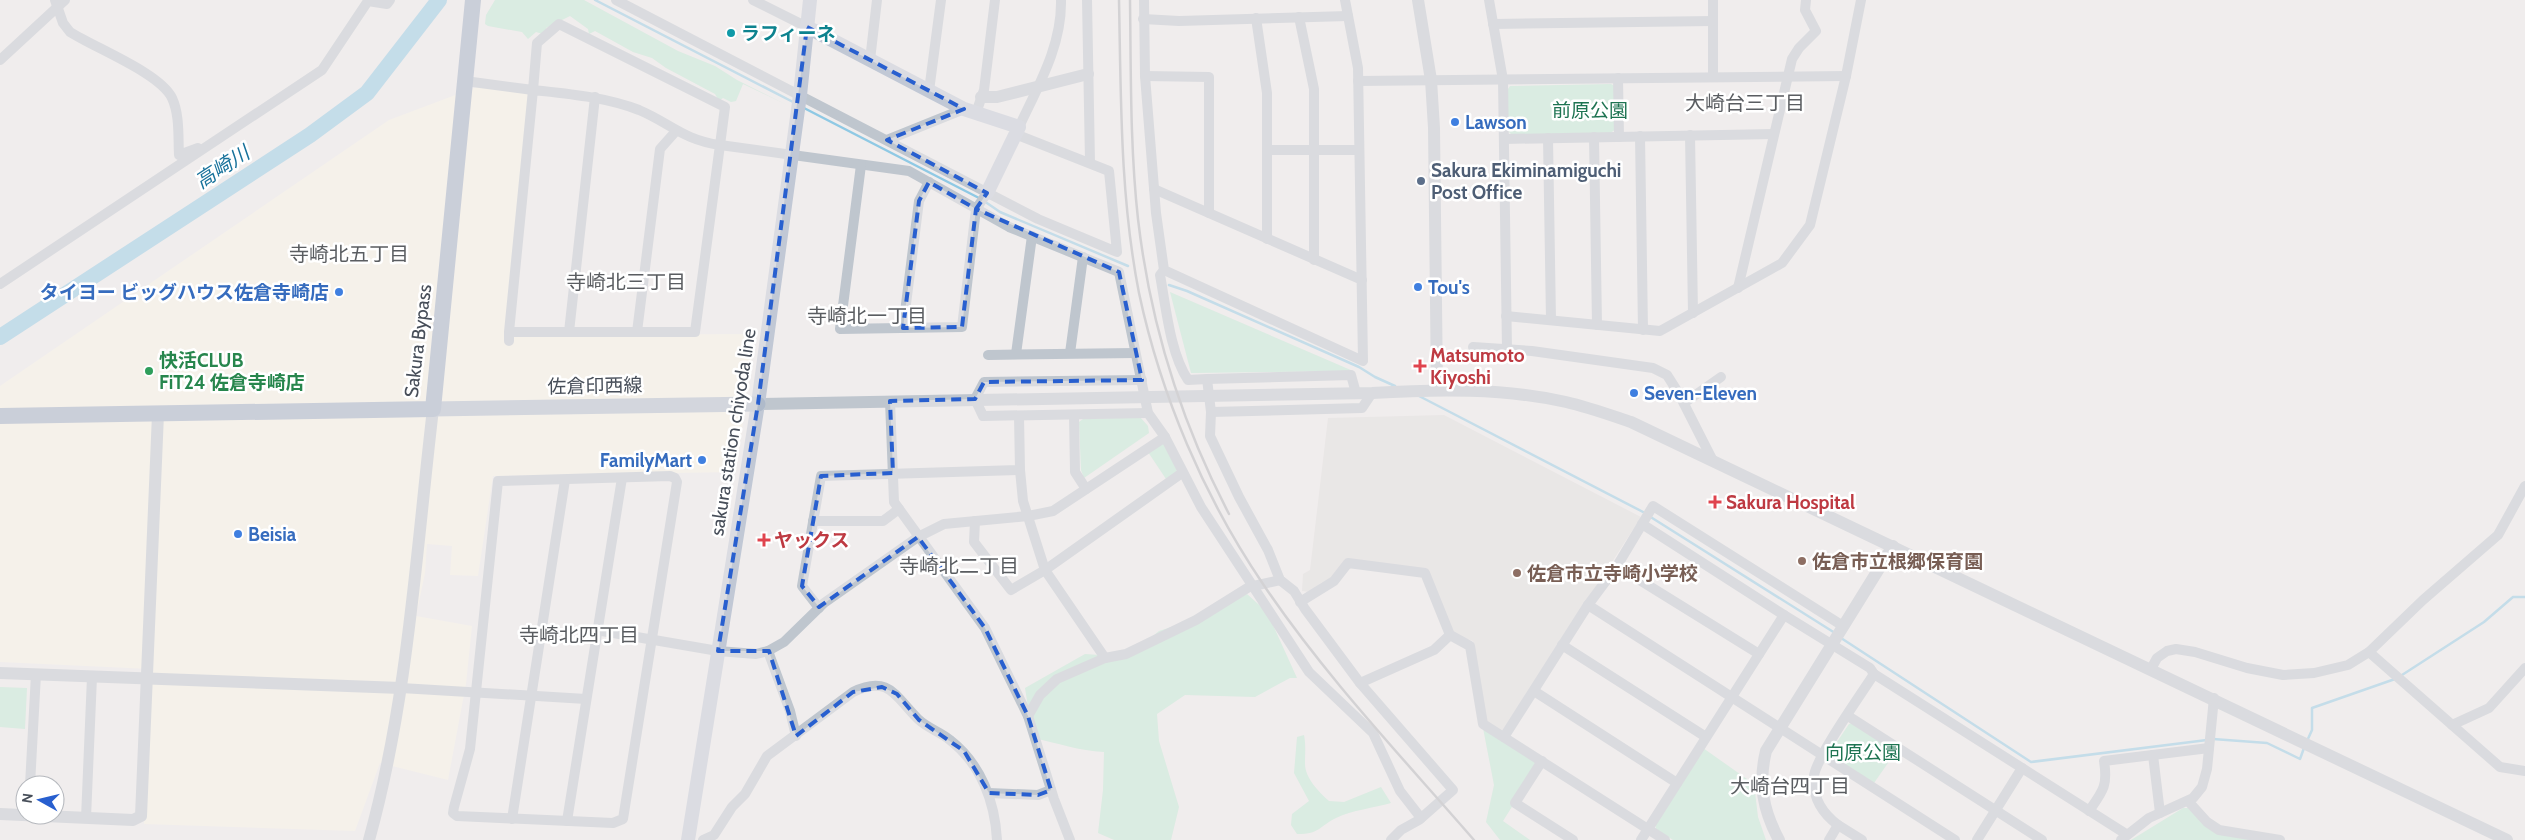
<svg xmlns="http://www.w3.org/2000/svg" width="2525" height="840" viewBox="0 0 2525 840" font-family="Cabin,'Noto Sans JP',sans-serif">
<style>
.commercial{fill:#faf6e7}
.education{fill:#e1dfde}
.green{fill:#beead4}
.lines{fill:none;stroke-linecap:round;stroke-linejoin:round}
.stream{stroke:#8fc9e4;stroke-width:2.5}
.river{stroke:#8fc9e4;stroke-width:16}
.minor{stroke:#bfc6ce;stroke-width:10}
.tertiary{stroke:#bfc6ce;stroke-width:12}
.secondary{stroke:#c1c8d5;stroke-width:14}
.primary{stroke:#afbaca;stroke-width:15}
.trunk{stroke:#9caac1;stroke-width:16}
.rail{stroke:#b0b2b7;stroke-width:2.5}
.marked{fill:none;stroke:#285fcf;stroke-width:4;stroke-dasharray:10 6;stroke-linejoin:round}
.culture-dot{fill:#0f9aa8;stroke:#fff;stroke-width:2}
.shop-dot{fill:#3f7fe0;stroke:#fff;stroke-width:2}
.service-dot{fill:#5c6f8a;stroke:#fff;stroke-width:2}
.health-dot{fill:#e0444e;stroke:#fff;stroke-width:2}
.leisure-dot{fill:#2e9e5b;stroke:#fff;stroke-width:2}
.education-dot{fill:#8d6e63;stroke:#fff;stroke-width:2}
.labels{text-anchor:middle;dominant-baseline:central;stroke-width:5;stroke-linejoin:round;paint-order:stroke}
.culture-label{font-size:19px;font-weight:bold;fill:#0d838f;stroke:#fff;text-anchor:start}
.park-label{font-size:19px;fill:#1e7452;stroke:#fff}
.shop-label{font-size:19px;font-weight:bold;fill:#366cbe;stroke:#fff;text-anchor:start}
.service-label{font-size:19px;font-weight:bold;fill:#4e5e75;stroke:#fff;text-anchor:start}
.street-label{font-size:19px;fill:#474e59;stroke:#fff}
.health-label{font-size:19px;font-weight:bold;fill:#be3a42;stroke:#fff;text-anchor:start}
.leisure-label{font-size:19px;font-weight:bold;fill:#27864d;stroke:#fff;text-anchor:start}
.education-label{font-size:19px;font-weight:bold;fill:#785e54;stroke:#fff;text-anchor:start}
.neighbourhood-label{font-size:20px;fill:#5a5d61;stroke:#fff}
.water-label{font-size:20px;font-style:italic;fill:#18729b;stroke:#fff}
</style>
<rect width="100%" height="100%" fill="#f0eded"/>
<polygon class="commercial" points="482,85 530,92 505,335 755,334 736,472 493,476 478,576 450,575 452,546 427,544 425,573 416,616 472,626 466,684 448,780 380,763 355,831 144,824 150,669 0,662 0,386 389,120"/>
<polygon class="education" points="1444,415 1641,517 1504,730 1497,730 1485,720 1473,641 1453,634 1429,579 1364,562 1321,583 1309,592 1302,591 1303,574 1310,570 1328,418"/>
<g class="green">
<polygon points="495,0 584,0 678,51 715,66 737,80 787,105 743,84 736,101 731,102 723,98 719,101 715,94 666,68 652,58 633,52 595,31 589,34 588,29 570,16 546,28 546,35 536,32 528,39 522,32 488,26 485,24 486,15"/>
<polygon points="1611,84 1615,86 1616,129 1609,134 1511,134 1508,131 1508,89 1510,86"/>
<polygon points="1170,292 1353,371 1191,373"/>
<polygon points="1140,417 1148,426 1149,433 1084,478 1081,470 1079,422 1083,419"/>
<polygon points="1161,443 1164,444 1177,470 1176,472 1166,479 1148,452"/>
<path d="M1247,594l20,18 30,66h-7l-35,19 -70,-2 -28,19 2,27 20,66 -8,33h-57l-16,-7 5,-43 1,-38c-25,-1 -46,-9 -71,-14l-8,-50 60,-34 42,3 32,-26 40,-13z"/>
<polygon points="0,687 27,688 25,729 0,727"/>
<polygon points="1855,722 1897,750 1874,783 1833,757 1831,751 1849,724"/>
<polygon points="1483,728 1539,764 1503,821 1530,840 1500,840 1486,822 1494,785"/>
<path d="M1304,735c2,10 1,18 1,29 0,14 14,28 24,37l15,1 37,-15 10,16c-17,5 -39,7 -55,15 -17,8 -15,16 -39,16l-6,-9 1,-11 17,-13 -15,-28 3,-36z"/>
<polygon points="1703,748 1754,784 1758,817 1766,840 1673,840 1656,829 1655,823"/>
<polygon points="2183,808 2188,808 2205,822 2264,840 2131,840"/>
</g>
<g class="lines">
<g class="stream">
<polyline points="595,0 795,103"/>
<polyline points="802,107 979,198"/>
<polyline points="984,201 1000,212 1128,266"/>
<polyline points="1169,285 1187,291 1359,367 1375,377 1395,386"/>
<polyline points="1419,396 1645,513"/>
<polyline points="1649,516 1835,633"/>
<polyline points="1841,638 2031,762 2207,740"/>
<polyline points="2402,675 2484,622 2513,597 2525,597"/>
<polyline points="2213,739 2267,743 2300,759 2304,748"/>
<polyline points="2307,741 2312,730 2312,708 2395,679"/>
</g>
<polyline class="river" points="0,337 310,135 367,93 439,0"/>
<g class="minor">
<path d="M55,0l8,23 7,9c25,16 90,41 102,66 8,17 6,40 7,57l19,-7"/>
<polyline points="616,0 1038,219 1117,252 1109,171 1015,134"/>
<polyline points="753,0 807,27"/>
<polyline points="1087,0 1090,162"/>
<polyline points="1144,0 1145,76 1156,213 1164,270 1363,361 1358,68 1345,0"/>
<polyline points="1489,0 1503,80 1507,350"/>
<polyline points="1713,0 1713,77"/>
<polyline points="1299,17 1314,89 1314,260"/>
<polyline points="1256,18 1267,93 1267,239"/>
<polyline points="1143,19 1179,21 1348,16"/>
<polyline points="1493,24 1713,21"/>
<polyline points="0,60 65,0"/>
<polyline points="870,60 877,0"/>
<polyline points="1145,76 1209,77 1209,213"/>
<polyline points="1618,78 1619,137"/>
<polyline points="465,81 533,90 537,43 559,24 725,107 720,145 909,171 1009,227 1119,272 1148,413 1165,437 1201,507 1309,672 1373,733 1400,791 1421,818"/>
<polyline points="1358,81 1846,76"/>
<polyline points="929,91 941,0"/>
<polyline points="976,113 984,90 995,0"/>
<path d="M1019,127c19,-41 43,-81 42,-127"/>
<polyline points="1690,135 1693,313"/>
<polyline points="1640,136 1643,330"/>
<polyline points="1594,137 1597,325"/>
<polyline points="1548,138 1551,320"/>
<polyline points="1504,139 1774,134"/>
<polyline points="887,140 964,109"/>
<polyline points="1267,150 1359,150"/>
<polyline points="861,165 840,329 962,327 976,209 987,193"/>
<polyline points="1154,189 1362,280"/>
<path d="M1164,270l-4,5c6,32 10,78 28,105l19,-1 4,33 -1,24 29,61 29,53 12,30 14,11 11,18 55,74 93,107 -34,30 -18,10 -10,10"/>
<polyline points="0,284 322,70 368,1 387,4 390,0"/>
<polyline points="1738,288 1792,59 1799,48 1816,31 1805,10 1806,0"/>
<polyline points="1506,316 1660,331 1782,263 1810,225 1846,76 1861,0"/>
<polyline points="903,328 919,201 929,182"/>
<polyline points="569,332 595,97"/>
<polyline points="637,332 660,149 676,131"/>
<path d="M509,341v-9l24,-242c36,4 72,7 106,20 31,13 44,30 81,35l-25,187h-186"/>
<polyline points="1473,347 1532,351 1653,368 1667,375 1679,394 1713,461"/>
<polyline points="1070,353 1083,257"/>
<polyline points="1016,354 1032,236"/>
<polyline points="988,355 1135,353"/>
<polyline points="1207,379 1351,375 1356,393"/>
<polyline points="1142,380 984,382 975,399 983,416 1148,413"/>
<polyline points="890,401 894,502 985,628 1028,716 1054,799 1070,840"/>
<polyline points="1684,403 1721,377"/>
<polyline points="1211,412 1362,408 1372,393"/>
<polyline points="1074,415 1075,472 1086,489"/>
<polyline points="1020,470 1023,501 1045,570 1105,658"/>
<polygon points="670,476 675,478 677,482 623,819 613,823 457,816 453,813 454,807 470,749 498,481"/>
<polyline points="813,521 883,521 899,509"/>
<polyline points="975,521 974,542 1011,590 1045,570 1182,473"/>
<polyline points="1617,566 1759,654"/>
<polyline points="1300,602 1334,581 1348,563 1425,573 1450,635 1434,650 1360,683"/>
<polyline points="1588,605 1955,840"/>
<polyline points="819,608 802,586 821,476 1020,470 1019,416"/>
<polyline points="1784,615 1870,668 1874,674"/>
<polyline points="596,630 718,651 756,654 768,651 784,642 824,603 918,537 944,524 1028,516 1053,511 1165,437"/>
<polyline points="1450,635 1470,646 1483,724 1665,840"/>
<polyline points="1562,645 1706,737"/>
<polyline points="768,651 790,711 796,736"/>
<polyline points="2369,652 2500,767 2525,771"/>
<polyline points="2151,669 2157,658 2167,651 2176,649 2195,652 2247,668 2283,675 2314,673 2348,665 2369,652 2423,600 2498,535 2525,486"/>
<polyline points="401,688 586,699"/>
<polyline points="1534,691 1677,783"/>
<polyline points="1028,716 1040,695 1057,679 1105,658 1126,654 1196,620 1249,587 1280,580"/>
<polyline points="1848,716 2042,840"/>
<polyline points="2452,725 2489,708 2525,668"/>
<polyline points="1504,737 1588,605 1617,566 1653,506 1843,626"/>
<polyline points="2153,755 2160,813"/>
<polyline points="1542,761 1515,803 1573,840"/>
<polyline points="30,785 36,674"/>
<polyline points="989,793 1038,795 1051,790"/>
<polyline points="2188,801 2207,822 2219,830 2280,840"/>
<path d="M2089,811c14,-20 19,-25 15,-50l105,-13"/>
<polyline points="86,818 92,677"/>
<polyline points="512,819 565,480"/>
<polyline points="567,821 622,478"/>
<path d="M1838,825c-16,-12 -26,-28 -24,-49 2,-19 48,-83 60,-102l252,160"/>
<path d="M703,840l11,-5 18,-28 13,-13 22,-38 86,-64c37,-18 43,6 65,27 9,9 23,13 32,21 31,24 45,62 47,100"/>
<polyline points="1641,840 1784,615 1642,524"/>
<polyline points="1829,840 1838,825 1862,840"/>
<polyline points="1977,840 2022,768"/>
<polyline points="2121,840 2149,818 2193,798 2202,787 2207,769 2214,698"/>
</g>
<g class="tertiary">
<polyline points="1418,0 1431,80 1434,128 1437,389"/>
<polyline points="981,97 997,97 1088,74"/>
<path d="M758,404l614,-11c65,-4 131,-5 194,9 22,5 44,13 65,20l876,418"/>
<polyline points="0,673 401,688"/>
<polyline points="0,814 133,820 141,816 158,414"/>
<path d="M369,840c39,-140 47,-287 64,-431"/>
<path d="M1779,840c-16,-30 -21,-56 -13,-89l127,-205"/>
</g>
<g class="secondary">
<polyline points="807,27 964,109 1019,127 987,193"/>
<polyline points="688,840 758,404 800,95 810,0"/>
</g>
<polyline class="primary" points="433,409 758,404"/>
<polyline class="trunk" points="0,416 433,409 473,0"/>
<g class="rail">
<path d="M1119,0c2,98 1,197 20,293 22,103 65,204 124,291 61,91 139,173 211,256"/>
<path d="M1130,0c1,73 0,147 8,219 12,104 43,203 91,295"/>
</g>
</g>
<path d="M0 0H2525V840H0ZM807,27l157,82 -77,31 100,53 -11,16 -47,-27 -10,19 -16,127 59,-1 14,-118 143,63 23,108 -158,2 -9,17 -85,2 3,72 -72,3 -19,110 17,21 99,-70 67,91 43,88 23,74 -13,5 -49,-2 -25,-42 -45,-31 -22,-26 -15,-7 -29,5 -57,44 -27,-85h-51l40,-247z" fill="#f0eded" fill-opacity=".55" fill-rule="evenodd"/>
<path class="marked" d="M807,27l157,82 -77,31 100,53 -11,16 -47,-27 -10,19 -16,127 59,-1 14,-118 143,63 23,108 -158,2 -9,17 -85,2 3,72 -72,3 -19,110 17,21 99,-70 67,91 43,88 23,74 -13,5 -49,-2 -25,-42 -45,-31 -22,-26 -15,-7 -29,5 -57,44 -27,-85h-51l40,-247z"/>
<circle class="culture-dot" cx="731" cy="33" r="5"/>
<g class="shop-dot">
<circle cx="1455" cy="122" r="5"/>
<circle cx="1418" cy="287" r="5"/>
<circle cx="339" cy="292" r="5"/>
<circle cx="1634" cy="393" r="5"/>
<circle cx="702" cy="460" r="5"/>
<circle cx="238" cy="534" r="5"/>
</g>
<circle class="service-dot" cx="1421" cy="181" r="5"/>
<g class="health-dot">
<path d="M1417.5 358.5h5v5h5v5h-5v5h-5v-5h-5v-5h5z"/>
<path d="M1712.5 494.5h5v5h5v5h-5v5h-5v-5h-5v-5h5z"/>
<path d="M761.5 532.5h5v5h5v5h-5v5h-5v-5h-5v-5h5z"/>
</g>
<circle class="leisure-dot" cx="149" cy="371" r="5"/>
<g class="education-dot">
<circle cx="1802" cy="561" r="5"/>
<circle cx="1517" cy="573" r="5"/>
</g>
<g class="labels">
<g class="culture-label">
<text x="741" y="33">ラフィーネ</text>
</g>
<g class="park-label">
<text x="1590" y="110">前原公園</text>
<text x="1863" y="752">向原公園</text>
</g>
<g class="shop-label">
<text x="1465" y="122">Lawson</text>
<text x="1428" y="287">Tou's</text>
<text x="329" y="292" text-anchor="end">タイヨー ビッグハウス佐倉寺崎店</text>
<text x="1644" y="393">Seven-Eleven</text>
<text x="692" y="460" text-anchor="end">FamilyMart</text>
<text x="248" y="534">Beisia</text>
</g>
<g class="service-label">
<text x="1431" y="170">Sakura Ekiminamiguchi<tspan x="1431" dy="22">Post Office</tspan></text>
</g>
<g class="street-label">
<text transform="translate(418 341) rotate(-83)">Sakura Bypass</text>
<text transform="translate(595 386) rotate(-1)">佐倉印西線</text>
<text transform="translate(733 432) rotate(-81)">sakura station chiyoda line</text>
</g>
<g class="health-label">
<text x="1430" y="355">Matsumoto<tspan x="1430" dy="22">Kiyoshi</tspan></text>
<text x="1726" y="502">Sakura Hospital</text>
<text x="774" y="540">ヤックス</text>
</g>
<g class="leisure-label">
<text x="159" y="360">快活CLUB<tspan x="159" dy="22">FiT24 佐倉寺崎店</tspan></text>
</g>
<g class="education-label">
<text x="1812" y="561">佐倉市立根郷保育園</text>
<text x="1527" y="573">佐倉市立寺崎小学校</text>
</g>
<g class="neighbourhood-label">
<text x="1745" y="103">大崎台三丁目</text>
<text x="349" y="254">寺崎北五丁目</text>
<text x="626" y="282">寺崎北三丁目</text>
<text x="867" y="316">寺崎北一丁目</text>
<text x="959" y="566">寺崎北二丁目</text>
<text x="579" y="635">寺崎北四丁目</text>
<text x="1790" y="786">大崎台四丁目</text>
</g>
<g class="water-label">
<text transform="translate(222 167) rotate(-33)">高崎川</text>
</g>
</g>
<g transform="translate(40 800) rotate(278)"><circle r="24" fill="#ffffff" stroke="#b5b8bd"/>
<path d="M0-4L9 19L0 12L-9 19Z" fill="#285fcf"/>
<text y="-8" font-size="14" font-weight="bold" text-anchor="middle" fill="#474e59">N</text>
</g>
</svg>
